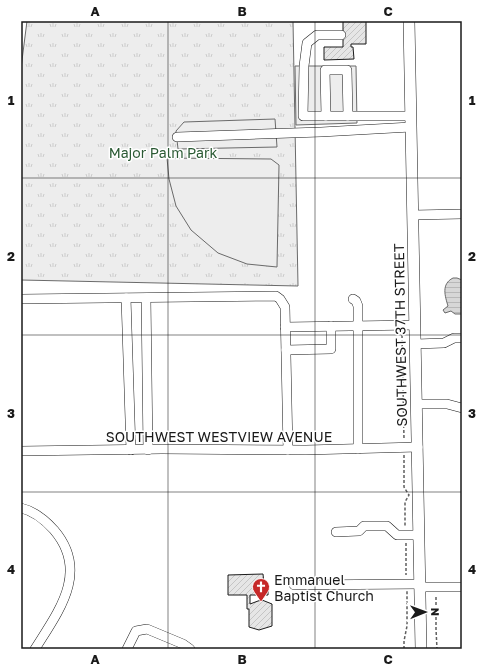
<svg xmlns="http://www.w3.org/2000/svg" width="483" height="670" viewBox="0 0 483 670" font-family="'Golos Text',sans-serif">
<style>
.grass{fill:url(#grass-tufts);stroke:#6a6a6a}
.built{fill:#ededed;stroke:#6a6a6a}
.water{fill:url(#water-rules);stroke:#6a6a6a}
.building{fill:url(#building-hatch);stroke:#1a1a1a}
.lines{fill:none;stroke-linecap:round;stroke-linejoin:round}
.minor-casing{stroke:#1a1a1a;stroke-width:10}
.major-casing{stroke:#1a1a1a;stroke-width:12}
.path{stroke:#5f5f5f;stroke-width:1.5;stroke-dasharray:3 2;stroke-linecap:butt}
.minor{stroke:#fff;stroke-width:9}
.major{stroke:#fff;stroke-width:11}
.grid{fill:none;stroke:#1a1a1a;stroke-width:1;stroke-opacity:0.55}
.labels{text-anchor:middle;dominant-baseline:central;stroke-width:3;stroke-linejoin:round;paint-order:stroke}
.park-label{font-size:14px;fill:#2b5a34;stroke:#fff}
.street-label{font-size:14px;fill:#1a1a1a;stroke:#fff}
.poi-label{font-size:14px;fill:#1a1a1a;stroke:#fff;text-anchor:start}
.neatline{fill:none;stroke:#1a1a1a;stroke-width:1.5}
.grid-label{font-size:13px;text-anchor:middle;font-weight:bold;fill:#1a1a1a}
</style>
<defs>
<pattern id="grass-tufts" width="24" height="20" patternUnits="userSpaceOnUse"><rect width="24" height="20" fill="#ededed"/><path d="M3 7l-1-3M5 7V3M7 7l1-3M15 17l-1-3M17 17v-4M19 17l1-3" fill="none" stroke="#cbcbcb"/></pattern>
<pattern id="water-rules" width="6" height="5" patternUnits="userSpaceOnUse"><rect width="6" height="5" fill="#d7d7d7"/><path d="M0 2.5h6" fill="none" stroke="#b8b8b8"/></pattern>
<pattern id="building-hatch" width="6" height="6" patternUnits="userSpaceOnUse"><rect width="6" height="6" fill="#e6e6e6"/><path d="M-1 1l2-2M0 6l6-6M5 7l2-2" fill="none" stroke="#c5c5c5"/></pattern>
</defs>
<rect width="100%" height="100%" fill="#fff"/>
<polygon class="grass" points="27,21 293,21 298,286 21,280 21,68"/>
<g class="built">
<polygon points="295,66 356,66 357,123 296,125"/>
<polygon points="275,119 277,147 178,149 176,131 184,122"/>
<polygon points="167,158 271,159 279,165 277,267 247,264 218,253 191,230 176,206 169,179"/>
</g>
<path class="water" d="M453,278h4l5,2v34h-7l-4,-3 -6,2 -2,-3 5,-4c-3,-10 -7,-22 5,-28z"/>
<g class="building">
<polygon points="343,21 366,21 366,44 351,44 351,47 353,47 354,59 324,60 324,47 343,47"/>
<polygon points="263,574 264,584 268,585 268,595 250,595 250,604 258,601 262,600 272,604 272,626 259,630 249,627 249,609 247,609 247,595 228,595 228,575"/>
</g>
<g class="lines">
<defs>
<g id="minor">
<polyline points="341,35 317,35 307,43 304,66 303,116 411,116"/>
<polyline points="326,116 325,70 347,70 348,116"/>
<polyline points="177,137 321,132 411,127"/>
<polyline points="413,215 462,214"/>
<polyline points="126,298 131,450"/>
<polyline points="146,298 148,450"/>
<polyline points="21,299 276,296 280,299 285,307 288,450"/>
<polyline points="353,299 356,301 358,306 358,449"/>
<polyline points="285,327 415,325"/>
<polyline points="416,344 444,343 454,338 462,338"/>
<polyline points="286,350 331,349 331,326"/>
<polyline points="417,404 447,404 462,408"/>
<polyline points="21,451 162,449 306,450 418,447"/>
<path d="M21,508c13,3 24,12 33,22 36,42 4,82 -19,119"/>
<polyline points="336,532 359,531 364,526 387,526 397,535 419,535"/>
<polyline points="294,585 420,584"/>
<polyline points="420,587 462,587"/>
<polyline points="127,649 136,631 147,629 183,644 190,649"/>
</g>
<polyline id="major" points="409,21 421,649"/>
</defs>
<use href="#minor" class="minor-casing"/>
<use href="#major" class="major-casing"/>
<g class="path">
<polyline points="402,335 404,439"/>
<polyline points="404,455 404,487 409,495 405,502 405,527"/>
<polyline points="406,543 406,575"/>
<polyline points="436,597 436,629 437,649"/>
<polyline points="404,649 404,641 407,626 407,591"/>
</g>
<use href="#minor" class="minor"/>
<use href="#major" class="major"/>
</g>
<path class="grid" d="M168,21v628M315,21v628M21,178h441M21,335h441M21,492h441"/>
<defs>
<symbol id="church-pin" viewBox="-11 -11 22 30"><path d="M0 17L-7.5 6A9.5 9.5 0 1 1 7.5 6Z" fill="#c62828" stroke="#fff"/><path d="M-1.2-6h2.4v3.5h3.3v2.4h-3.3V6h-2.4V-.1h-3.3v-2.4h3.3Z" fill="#fff"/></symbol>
</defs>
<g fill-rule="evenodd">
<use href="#church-pin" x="251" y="577" width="20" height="27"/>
</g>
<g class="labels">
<g class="park-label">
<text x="163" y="152">Major Palm Park</text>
</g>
<g class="street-label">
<text transform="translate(400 335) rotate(-91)">SOUTHWEST 37TH STREET</text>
<text x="219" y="436">SOUTHWEST WESTVIEW AVENUE</text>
</g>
<g class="poi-label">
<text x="274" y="579">Emmanuel<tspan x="274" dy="16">Baptist Church</tspan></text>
</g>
</g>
<rect width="483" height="670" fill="none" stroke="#ffffff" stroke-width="44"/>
<g transform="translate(425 612) rotate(89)" stroke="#ffffff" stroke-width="3" paint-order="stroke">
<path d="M0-3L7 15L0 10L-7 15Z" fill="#1a1a1a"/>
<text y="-6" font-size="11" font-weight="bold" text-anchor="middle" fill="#1a1a1a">N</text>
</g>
<rect x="22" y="22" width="439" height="626" class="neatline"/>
<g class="grid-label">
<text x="95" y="16">A</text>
<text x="242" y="16">B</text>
<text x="388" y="16">C</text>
<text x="11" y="105">1</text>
<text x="472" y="105">1</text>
<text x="11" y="261">2</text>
<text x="472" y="261">2</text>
<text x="11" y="418">3</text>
<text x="472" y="418">3</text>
<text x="11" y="574">4</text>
<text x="472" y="574">4</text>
<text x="95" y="664">A</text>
<text x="242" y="664">B</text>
<text x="388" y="664">C</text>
</g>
</svg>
